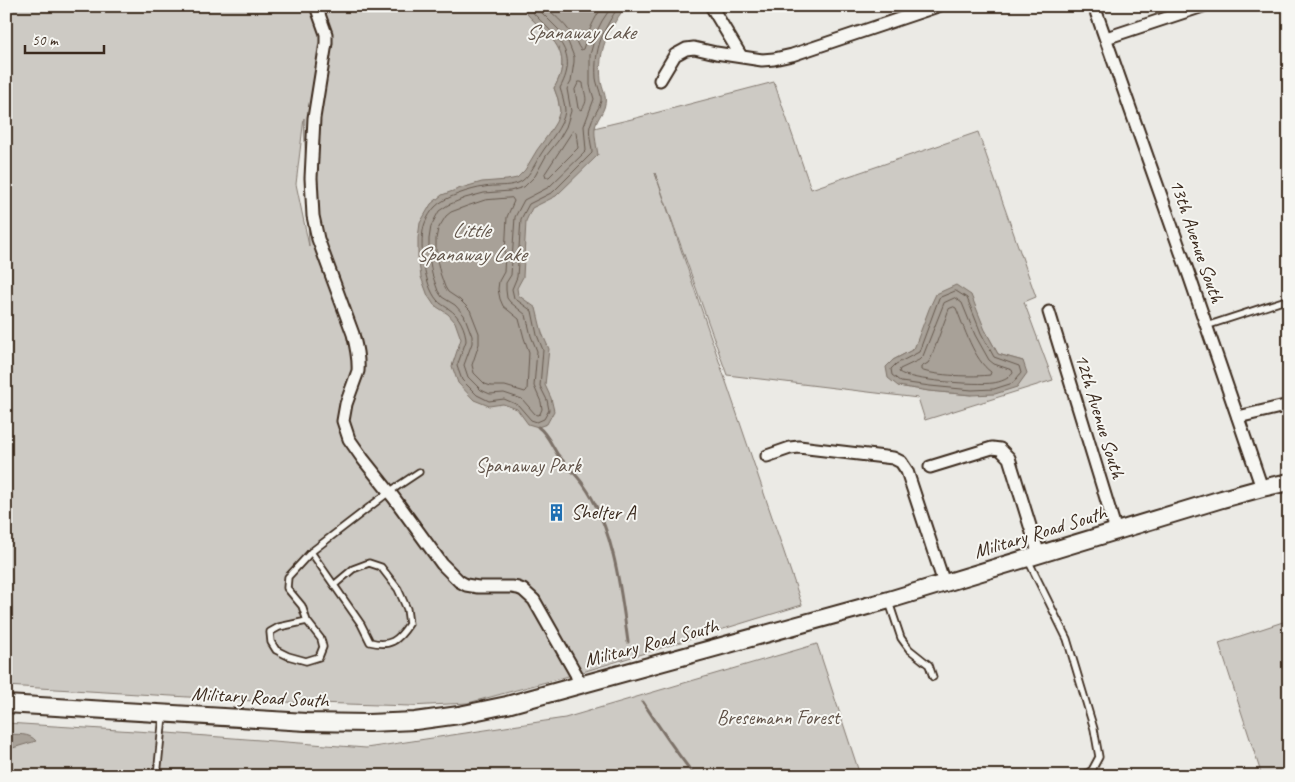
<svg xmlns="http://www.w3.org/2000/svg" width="1295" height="782" viewBox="0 0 1295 782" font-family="Caveat,sans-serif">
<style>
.green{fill:#cdcac4;stroke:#847a71;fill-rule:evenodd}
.water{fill:#a8a198;stroke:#7c7167}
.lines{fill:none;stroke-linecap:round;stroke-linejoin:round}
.shore{stroke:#675a4f;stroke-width:1}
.stream{stroke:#7c7167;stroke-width:3}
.lane-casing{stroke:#3b2a1e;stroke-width:9}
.street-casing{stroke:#3b2a1e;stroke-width:15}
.secondary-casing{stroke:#3b2a1e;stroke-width:20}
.lane{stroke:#f6f6f2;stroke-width:5.5}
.street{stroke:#f6f6f2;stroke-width:11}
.secondary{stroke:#f6f6f2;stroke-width:16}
.labels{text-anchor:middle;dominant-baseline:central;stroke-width:4;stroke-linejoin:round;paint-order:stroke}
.street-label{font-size:20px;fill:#3b2a1e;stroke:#f6f6f2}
.park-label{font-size:20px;fill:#605248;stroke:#f6f6f2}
.poi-label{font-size:20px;fill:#3b2a1e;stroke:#f6f6f2;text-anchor:start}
.water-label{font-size:21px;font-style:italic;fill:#615449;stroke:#f6f6f2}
</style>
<rect width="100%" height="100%" fill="#ebeae5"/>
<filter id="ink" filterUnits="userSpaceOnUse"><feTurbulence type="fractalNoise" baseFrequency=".02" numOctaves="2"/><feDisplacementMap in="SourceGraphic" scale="10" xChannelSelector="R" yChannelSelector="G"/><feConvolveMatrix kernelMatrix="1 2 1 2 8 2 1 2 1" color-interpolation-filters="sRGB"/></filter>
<g filter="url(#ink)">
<g class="green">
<path d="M6,6h515c4,5 8,11 13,15 5,6 12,11 17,17 14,15 14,32 3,50l4,11 2,12 34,17 42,-10 138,-36 37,107 167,-57 58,165 -12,5 29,78 -128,40 -7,-22 -191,-23 -72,-202 147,432 -226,69 -108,29 -58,3 -156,-5 -248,-15zM304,118l5,128 -13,-62zM985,330l13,24 25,7 -52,34 -42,-4 -31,-5 -5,-26 21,-11z"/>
<polygon points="1289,620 1289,776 1262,776 1219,643"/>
<polygon points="817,644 860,775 862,776 6,776 6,723 167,733 366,748 565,718"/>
</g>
<g class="water">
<path d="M521,6l104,1c-18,26 -27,42 -24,74 1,8 6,15 4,23 -1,8 -9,16 -10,24 -1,7 2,20 3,27l-42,41 -24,12 -6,13 -3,56 -6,11 1,7 18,13 6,25 7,16 -4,36 6,13 3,13 -7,13 -9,3 -10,-3 -11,-15 -14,-5 -14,2 -15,-6 -16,-17 -6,-17 9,-27 -6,-17 -7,-8 -14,-9 -6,-9 -7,-19 -3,-20v-19l2,-15 11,-19 11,-9 19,-7 21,-6 25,-2 10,-2 8,-8 12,-20 11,-15 8,-13 4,-11 -2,-12 -4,-11c11,-18 11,-35 -3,-50 -5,-6 -12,-11 -17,-17 -5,-4 -9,-10 -13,-15z"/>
<polygon points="956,285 971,295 985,330 998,354 1023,361 1027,373 1017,387 995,394 971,395 929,391 898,386 888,378 886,367 893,360 914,349 929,309 936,294"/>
<path d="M6,735c10,-1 24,-2 30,6l-30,9z"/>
</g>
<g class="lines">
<g class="shore">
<path d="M527,6c23,28 55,42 33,82 2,7 5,15 5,23 -2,16 -16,30 -24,43 -6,9 -12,25 -23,29 -11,4 -23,2 -34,4 -13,2 -40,10 -49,20 -4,4 -8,11 -10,16 -7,18 -1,62 12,77 3,4 8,6 12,9 10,6 17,21 17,32l-9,25 5,14 15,15 12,6 15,-2 14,6 13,15 6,2 7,-3 5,-9 -2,-10 -7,-14 3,-36 -6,-15 -5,-24 -18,-13 -2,-9 5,-12 4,-58 8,-15 24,-12 39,-39c0,-8 -4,-19 -2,-27 2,-9 9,-16 11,-25 1,-7 -4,-15 -5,-23 -2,-30 7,-48 23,-72"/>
<polyline points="535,6 558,29 567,39 574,57 574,62 571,82 567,89 571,111 566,127 558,141 546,156 535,176 524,187 510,191 484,193 465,198 448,205 439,211 431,226 429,239 429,256 432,274 438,291 442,297 455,305 464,315 472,336 472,343 464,365 468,377 481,390 490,394 504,393 522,399 535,414 537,415 540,414 542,409 541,402 534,386 537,351 531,336 526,315 510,302 507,298 506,290 506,283 511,275 515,217 524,200 549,187 586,151 584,126 594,99 590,85 590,55 596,33 602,21 612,6"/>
<path d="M545,6c9,9 19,17 26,27 5,5 6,13 10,17l2,-1c5,-16 10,-29 20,-43"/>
<path d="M579,82h2l2,1c1,12 7,17 -2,27l-3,-2 -3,-18z"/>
<polygon points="573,131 576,132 578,148 549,177 546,177 545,174"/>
<polygon points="512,198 514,201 507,217 504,272 499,281 498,289 500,299 503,306 519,319 524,338 529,352 527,390 525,392 505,386 491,386 485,384 474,373 472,365 479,344 479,333 470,310 460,300 448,292 445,287 440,273 436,255 436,239 438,229 446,216 451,212 467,206 485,200"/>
<polygon points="956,291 967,298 981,333 994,357 1019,366 1021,373 1013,383 994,389 972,390 930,386 901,382 892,375 891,369 896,364 919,352 939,298"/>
<path d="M955,298l7,5 13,32 14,25 5,4 18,6 1,3c-4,6 -13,9 -20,10 -16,2 -83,-2 -94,-11l1,-3 19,-9 4,-4 21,-53z"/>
<path d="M954,307l2,1c8,19 18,52 35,64l-1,3c-15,2 -56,1 -69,-5v-3l7,-4 3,-5 18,-49z"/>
</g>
<g class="stream">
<path d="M538,427c9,6 14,19 20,28 8,10 18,19 25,29 31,43 38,107 45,158"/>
<path d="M643,702c16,25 33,50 52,74"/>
</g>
<defs>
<g id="lane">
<polyline points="1206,326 1289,299"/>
<polyline points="1028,560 1067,639 1094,729 1099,757 1092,770 1083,776"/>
<path d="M334,585l19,-16 16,-6 12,4 17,22 9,20 2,15c-11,17 -19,23 -39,18l-9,-18 -50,-72 78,-60 30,-20"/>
<polyline points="889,602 901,638 909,649 929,665 933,677"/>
<polyline points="307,621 279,627 270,632 271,642 276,650 288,656 306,661 319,657 323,647 321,639 307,621 302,606 287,588 288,577 311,552"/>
<polyline points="157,776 163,715"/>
</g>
<g id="street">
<path d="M316,6l10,28v9l-12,75 -3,60 2,38 5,23 35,95c3,12 6,24 5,37l-12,33 -3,17 6,18 14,20 31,39 48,66 17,17 7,4 12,2h34l6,1 5,2 11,10 42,74 3,10"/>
<polyline points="711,6 741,56"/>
<polyline points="1094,6 1190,278 1262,488"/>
<polyline points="1106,38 1203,6"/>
<polyline points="660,80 675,55 686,49 694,48 716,53 762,60 774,59 792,55 938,6"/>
<polyline points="1049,312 1116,531"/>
<polyline points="1238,417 1289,405"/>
<polyline points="767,456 790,448 799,447 893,458 901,462 907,471 944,583"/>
<polyline points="930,467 992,448 1000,449 1009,458 1039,555"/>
</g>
<polyline id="secondary" points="6,704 306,722 368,723 415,721 459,715 507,705 889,600 1222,499 1262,488 1289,482"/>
</defs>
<use href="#lane" class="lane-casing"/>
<use href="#street" class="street-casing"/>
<use href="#secondary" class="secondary-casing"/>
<use href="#lane" class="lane"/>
<use href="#street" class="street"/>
<use href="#secondary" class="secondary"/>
</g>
</g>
<defs>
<symbol id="building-bare" viewBox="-9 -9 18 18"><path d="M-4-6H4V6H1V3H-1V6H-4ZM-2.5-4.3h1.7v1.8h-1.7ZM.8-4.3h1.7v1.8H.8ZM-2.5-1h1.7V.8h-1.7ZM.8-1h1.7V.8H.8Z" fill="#1f6fb2" stroke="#f6f6f2" stroke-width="2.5" paint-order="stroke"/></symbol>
</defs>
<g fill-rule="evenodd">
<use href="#building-bare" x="544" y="500" width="25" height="25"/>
</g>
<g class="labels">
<g class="street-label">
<text transform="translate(1197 241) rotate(71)">13th Avenue South</text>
<text transform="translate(1100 416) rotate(73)">12th Avenue South</text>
<text transform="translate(1040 532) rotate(-17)">Military Road South</text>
<text transform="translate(651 643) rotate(-15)">Military Road South</text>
<text transform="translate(260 697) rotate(3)">Military Road South</text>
</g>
<g class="park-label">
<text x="528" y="465">Spanaway Park</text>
<text x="778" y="717">Bresemann Forest</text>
</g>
<g class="poi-label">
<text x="571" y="512">Shelter A</text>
</g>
<g class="water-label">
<text x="580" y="32">Spanaway Lake</text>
<text x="471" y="230">Little<tspan x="471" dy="24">Spanaway Lake</tspan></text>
</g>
</g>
<rect width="1295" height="782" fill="none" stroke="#f6f6f2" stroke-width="25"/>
<rect x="12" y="12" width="1270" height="757" fill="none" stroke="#3b2a1e" stroke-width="2" filter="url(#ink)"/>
<path d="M25 45v8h79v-8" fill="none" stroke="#3b2a1e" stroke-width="2.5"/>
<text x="32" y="45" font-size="15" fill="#3b2a1e" stroke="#f6f6f2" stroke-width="4" paint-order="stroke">50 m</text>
</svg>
